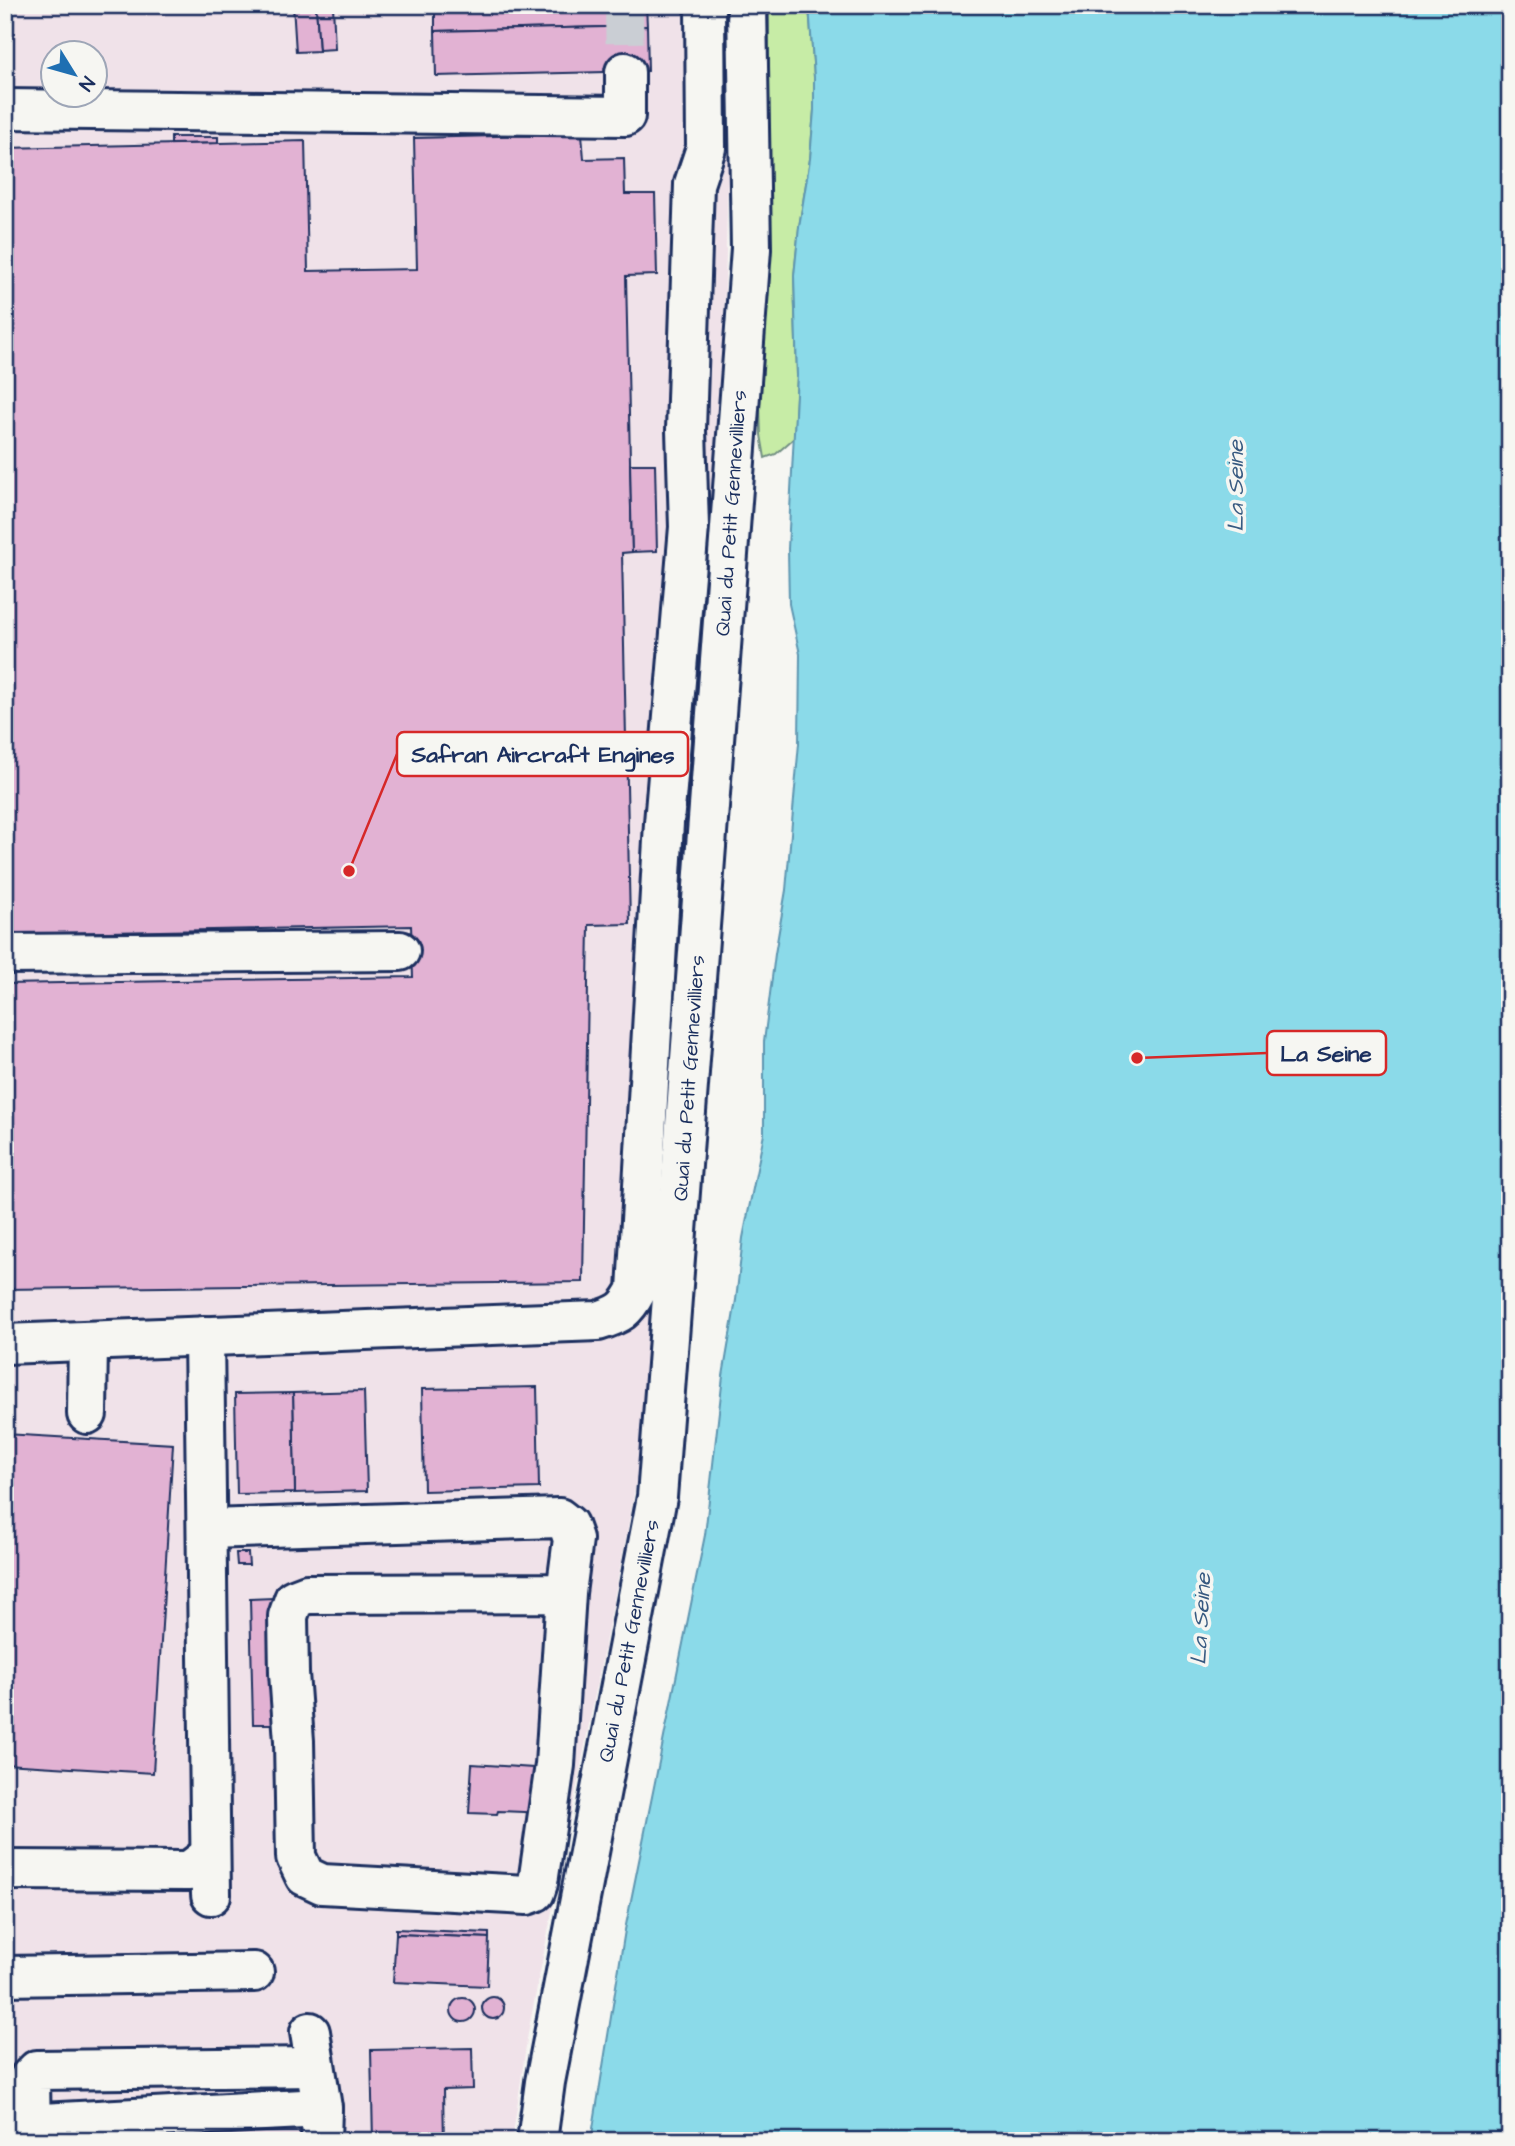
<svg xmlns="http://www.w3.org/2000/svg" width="1515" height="2146" viewBox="0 0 1515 2146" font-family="'Architects Daughter',sans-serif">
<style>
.built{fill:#f0e2e9;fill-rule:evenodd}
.green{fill:#c7eca6;stroke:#718e82;stroke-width:2}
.water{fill:#8bdae9;stroke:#5e96b1;stroke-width:2}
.building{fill:#e2b2d3;stroke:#1b2f5e;stroke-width:2}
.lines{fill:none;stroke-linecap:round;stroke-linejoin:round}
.minor-tunnel{stroke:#caced4;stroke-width:38;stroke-dasharray:38 19;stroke-linecap:butt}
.minor-casing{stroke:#1b2f5e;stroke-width:44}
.minor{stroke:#f6f6f2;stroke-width:38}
.labels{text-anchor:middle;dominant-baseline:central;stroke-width:7;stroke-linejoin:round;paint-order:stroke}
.street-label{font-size:21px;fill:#1b2f5e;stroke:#f6f6f2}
.water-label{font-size:23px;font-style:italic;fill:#375a81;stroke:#f6f6f2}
.leader{fill:none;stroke:#d62828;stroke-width:2.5}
.callout-dot{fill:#d62828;stroke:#f6f6f2;stroke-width:2.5}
.callout{fill:#f6f6f2;stroke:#d62828;stroke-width:2.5}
.callout-label{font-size:23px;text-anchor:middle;font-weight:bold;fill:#1b2f5e}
</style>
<rect width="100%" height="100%" fill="#f6f6f2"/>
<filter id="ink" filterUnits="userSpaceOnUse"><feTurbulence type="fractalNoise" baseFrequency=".0143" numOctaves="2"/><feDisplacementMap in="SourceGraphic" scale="14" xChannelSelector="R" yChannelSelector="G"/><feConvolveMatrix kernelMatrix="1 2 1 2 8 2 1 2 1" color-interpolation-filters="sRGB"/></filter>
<g filter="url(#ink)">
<path class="built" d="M5,5h722l1,168 -6,230 -60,936 -35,194 -99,500 -16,108h-507zM52,52h42v42h-42z"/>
<polygon class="green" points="769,5 809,5 814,77 814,110 810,159 799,227 794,276 797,375 794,438 776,454 765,458 761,435 758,348 769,95"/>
<polygon class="water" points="809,5 1510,5 1510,2141 591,2141 625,1930 705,1535 723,1376 736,1300 743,1238 764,1134 764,1042 775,954 786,890 799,743 800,654 789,604 788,549 797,375 794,276 799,227 810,159 814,110 814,77"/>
<g class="building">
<polygon points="293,5 316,5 319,51 296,52"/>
<polygon points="316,5 333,5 335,49 319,50"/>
<polygon points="435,5 646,5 647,26 435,31"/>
<polygon points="647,26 648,71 436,76 435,31"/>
<polygon points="582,134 584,159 624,158 625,194 655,194 657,275 626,276 632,552 622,553 630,924 589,925 583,1282 5,1289 5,984 413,977 411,926 5,934 5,148 305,141 308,271 417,269 414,138"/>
<polygon points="171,137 218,137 218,143 171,144"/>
<polygon points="630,464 655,464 657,551 632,552"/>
<polygon points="537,1387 539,1488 424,1491 422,1389"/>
<polygon points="364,1391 367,1491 295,1493 293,1393"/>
<polygon points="293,1393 295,1493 237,1494 235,1394"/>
<polygon points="5,1434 173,1444 153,1773 5,1764"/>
<polygon points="236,1553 248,1553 249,1565 237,1565"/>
<polygon points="273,1598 275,1724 253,1724 250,1599"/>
<polygon points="472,1764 548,1769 546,1813 498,1811 497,1814 469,1813"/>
<polygon points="396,1929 489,1933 489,1938 396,1934"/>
<polygon points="396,1934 489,1938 487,1986 393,1982"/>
<circle cx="493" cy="2008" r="11"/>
<circle cx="463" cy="2010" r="12"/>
<polygon points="472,2048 473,2089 443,2090 444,2141 373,2141 371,2050"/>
</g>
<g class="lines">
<polyline class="minor-tunnel" points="624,5 625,72"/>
<defs>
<g id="minor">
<polyline points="5,109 625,116 625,72"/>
<polyline points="5,954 400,951"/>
<polyline points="204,1336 211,1895"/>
<path d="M5,1344l593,-23c22,-7 28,-10 39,-31l27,-467 25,-296 -3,-97 8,-246 12,-36 -1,-143"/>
<polyline points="87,1414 88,1341"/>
<polyline points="207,1529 559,1518 568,1525 573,1539 566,1593 555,1765 538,1883 535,1892 527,1895 322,1884 305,1876 296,1857 294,1741 289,1673 288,1616 294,1599 307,1594 566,1593"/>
<polyline points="5,1870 189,1871 210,1855"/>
<polyline points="5,1976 254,1972"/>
<polyline points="310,2032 322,2108 321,2141"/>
<polyline points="5,2125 322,2108"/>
<polyline points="31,2141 30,2077 37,2070 315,2067"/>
<polyline points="537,2141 545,2082 657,1497 751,249 747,5"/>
</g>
</defs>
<use href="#minor" class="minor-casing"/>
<use href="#minor" class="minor"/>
</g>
</g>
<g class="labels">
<g class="street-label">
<text transform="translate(731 513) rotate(-86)">Quai du Petit Gennevilliers</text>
<text transform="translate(689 1078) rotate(-86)">Quai du Petit Gennevilliers</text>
<text transform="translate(629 1641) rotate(-79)">Quai du Petit Gennevilliers</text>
</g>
<g class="water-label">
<text transform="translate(1236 486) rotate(-90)">La Seine</text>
<text transform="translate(1201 1619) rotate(-87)">La Seine</text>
</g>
</g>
<path class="leader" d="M349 871L397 754M1137 1058L1267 1053"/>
<g class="callout-dot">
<circle cx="349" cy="871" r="7"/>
<circle cx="1137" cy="1058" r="7"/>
</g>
<g class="callout">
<rect x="397" y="732" width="291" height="44" rx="7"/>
<rect x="1267" y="1031" width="119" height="44" rx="7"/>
</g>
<g class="callout-label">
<text x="543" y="762">Safran Aircraft Engines</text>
<text x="1326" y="1061">La Seine</text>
</g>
<rect width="1515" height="2146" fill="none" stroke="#f6f6f2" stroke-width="28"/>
<rect x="14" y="14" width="1487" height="2118" fill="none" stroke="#1b2f5e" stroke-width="2.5" filter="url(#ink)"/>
<g transform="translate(74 74) rotate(127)"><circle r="33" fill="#f6f6f2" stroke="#9ea6b7" stroke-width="2"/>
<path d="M0-5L12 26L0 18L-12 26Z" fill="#1f6fb2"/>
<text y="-10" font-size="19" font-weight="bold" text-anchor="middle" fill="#1b2f5e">N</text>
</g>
</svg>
